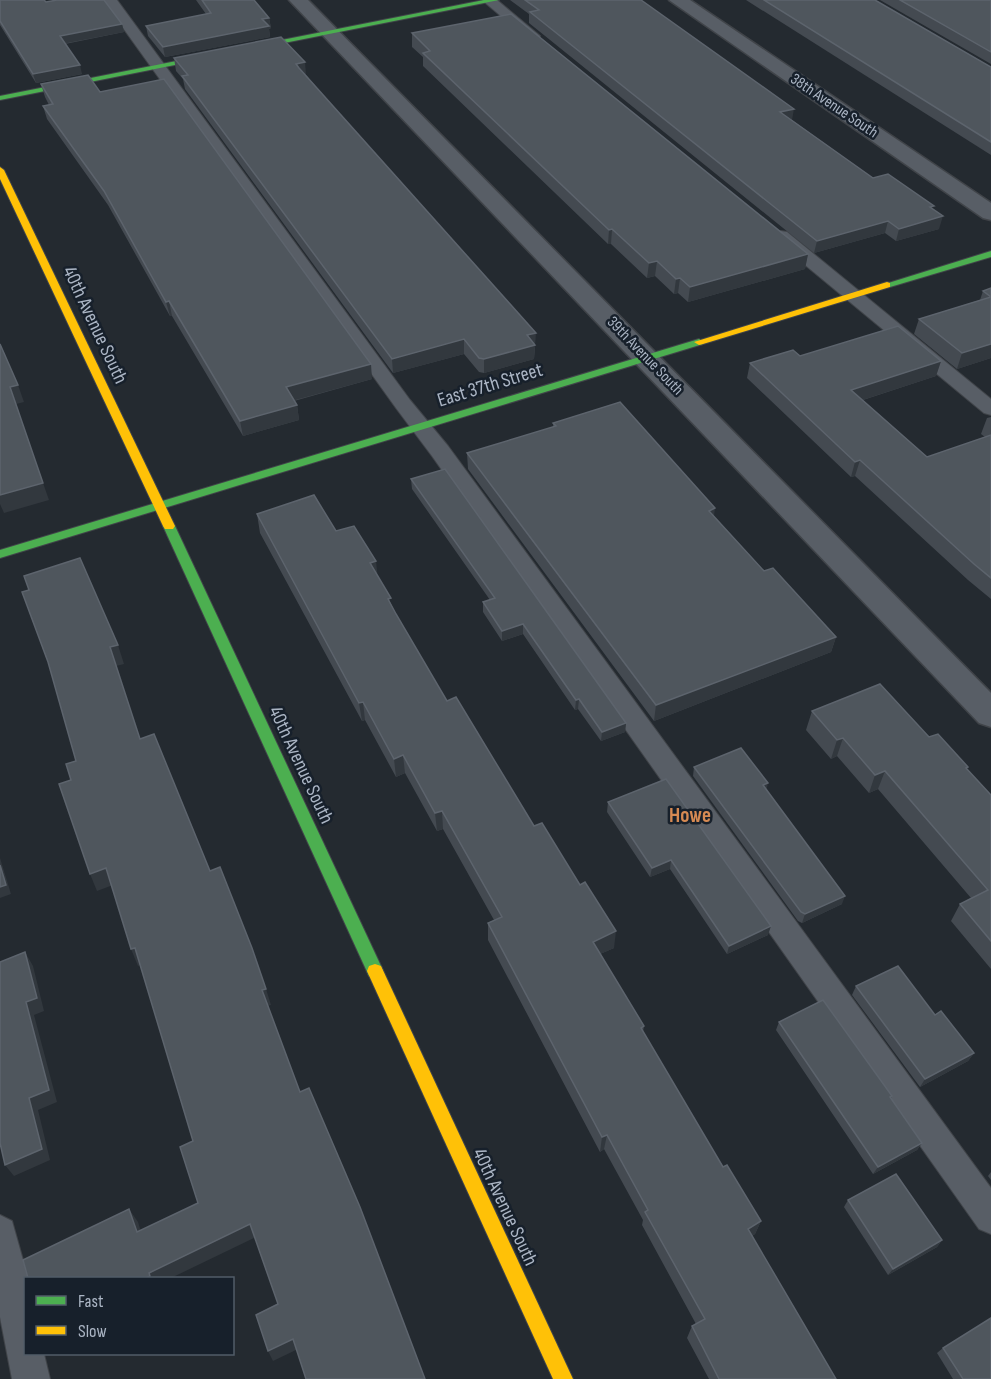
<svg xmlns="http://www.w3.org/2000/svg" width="991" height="1379" viewBox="0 0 991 1379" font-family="'Sofia Sans Condensed',sans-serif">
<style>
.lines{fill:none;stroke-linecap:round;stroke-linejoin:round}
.lane-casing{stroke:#404449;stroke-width:2}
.street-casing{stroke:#404449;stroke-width:3}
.fast-casing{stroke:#404449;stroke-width:2}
.slow-casing{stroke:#404449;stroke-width:2}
.lane{fill:#585e66;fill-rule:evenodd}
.street{fill:#585e66;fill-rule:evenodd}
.fast{fill:#4caf50;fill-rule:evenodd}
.slow{fill:#ffc107;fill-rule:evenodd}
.wall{fill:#444a51}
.shaded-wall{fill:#32383e}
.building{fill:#4f565d;stroke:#5d646d;stroke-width:1.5}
.labels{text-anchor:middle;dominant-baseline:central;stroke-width:5;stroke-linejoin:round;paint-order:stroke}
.far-street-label{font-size:16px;fill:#abb5c4;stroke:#17202b}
.street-label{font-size:20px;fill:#abb5c4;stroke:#17202b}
.neighbourhood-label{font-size:21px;font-weight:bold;fill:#d68a53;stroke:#17202b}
</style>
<rect width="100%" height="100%" fill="#242a30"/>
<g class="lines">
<defs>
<g id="lane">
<polygon points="103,0 117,0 410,400 448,446 991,1188 991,1234 979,1229 432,456 396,408"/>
<polygon points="482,0 497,0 540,36 538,39 528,39"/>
<polygon points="781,231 787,232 991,399 991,415 984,413 775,240 772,236 775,232"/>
<polygon points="0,1215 12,1221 28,1278 26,1278 26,1354 44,1354 50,1379 12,1379 0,1317"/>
</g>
<g id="street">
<polygon points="289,0 308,0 991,693 991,727 979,723"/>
<polygon points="669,0 690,0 991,203 991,220 983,218"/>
</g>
<g id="fast">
<polygon points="484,0 499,0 0,100 0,96"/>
<polygon points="991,251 991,257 890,287 882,285"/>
<polygon points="699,339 704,342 703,344 0,558 0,550"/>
<polygon points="169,522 175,526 381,966 383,971 381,976 375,978 369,976 163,526"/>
</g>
<g id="slow">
<polygon points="0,167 4,170 175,526 173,529 165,529 163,526 0,179"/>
<polygon points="887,282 890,283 890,287 703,344 699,345 694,342"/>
<polygon points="375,964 381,966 573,1379 553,1379 367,971 369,966"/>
</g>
</defs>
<use href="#lane" class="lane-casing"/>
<use href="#street" class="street-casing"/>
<use href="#fast" class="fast-casing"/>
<use href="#slow" class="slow-casing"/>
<use href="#lane" class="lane"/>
<use href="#street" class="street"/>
<use href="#fast" class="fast"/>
<use href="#slow" class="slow"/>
</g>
<g class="wall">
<polygon points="0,0 46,2 122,24 124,32 65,44 82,74 36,83 0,25"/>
<polygon points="196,0 254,0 269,18 271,28 269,29 270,37 165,57 148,36 146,26 206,14"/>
<polygon points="510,0 641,0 792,120 873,178 933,209 939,229 896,241 885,233 814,253 529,23 529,14"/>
<polygon points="746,0 875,0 991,67 991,155"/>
<polygon points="880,0 991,0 991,64"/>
<polygon points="412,33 808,254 805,269 688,302 678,293 674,294 655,276 647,278 611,244 608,244 423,66 423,57 412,47"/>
<polygon points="174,58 306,75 535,347 534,359 484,373 479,372 464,354 393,373 185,89 183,79 176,71"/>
<polygon points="41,84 100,92 372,379 294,401 297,405 299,420 243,436 172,316 170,316 108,205 47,119 43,106 49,105 45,97"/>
<polygon points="991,288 991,358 957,369 914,334 919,319 980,300 983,291"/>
<polygon points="800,356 941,361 936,376 863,400 927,457 985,437 981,434 987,418 991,417 991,599 968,580 855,476 851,477 747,378 750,363"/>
<polygon points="553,423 714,517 764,571 836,637 831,652 654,721 468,469 467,453 553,427"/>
<polygon points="411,479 626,723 625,732 601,741 578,709 575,710 523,634 502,641 483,612 483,602 490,600 412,489"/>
<polygon points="257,514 336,531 377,576 396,614 447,701 534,826 614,948 600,954 644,1026 643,1032 723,1167 761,1221 755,1234 752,1236 836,1379 709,1379 687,1338 692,1326 696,1324 642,1225 643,1220 604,1149 600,1152 488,940 488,923 494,920 443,829 437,831 405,773 396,777 365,720 362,721 260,533"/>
<polygon points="812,711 929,737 967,769 991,795 991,969 951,921 960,904 971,898 878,789 869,793 837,756 831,759 806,730"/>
<polygon points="694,767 766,790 842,904 802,923 798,921 693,776"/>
<polygon points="608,802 768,935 727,954 670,869 650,877 607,812"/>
<polygon points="856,986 935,1015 974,1053 968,1061 920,1087 852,995"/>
<polygon points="779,1022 892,1096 891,1099 922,1143 917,1150 873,1174 776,1030"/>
<polygon points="991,1172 991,1180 988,1176"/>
<polygon points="848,1200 942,1240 937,1247 888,1275 844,1207"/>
<polygon points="943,1348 991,1379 953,1379 937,1353"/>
</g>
<g class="shaded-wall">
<polygon points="269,18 271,28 269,29 270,37 165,57 163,47"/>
<polygon points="122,24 124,32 62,44 60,36"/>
<polygon points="305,62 306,75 298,77 296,64"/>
<polygon points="80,65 82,74 36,83 33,74"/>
<polygon points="794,109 792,120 780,112"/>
<polygon points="943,216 939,229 896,241 899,229"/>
<polygon points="888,221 885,233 814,253 817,241"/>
<polygon points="612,229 611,244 608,244 609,230"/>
<polygon points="808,254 805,269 688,302 690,287"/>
<polygon points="657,261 655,276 647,278 649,263"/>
<polygon points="680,278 678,293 674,294 676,279"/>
<polygon points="169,301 172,316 170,316 166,302"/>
<polygon points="536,333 534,359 484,373 484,359 527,335"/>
<polygon points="464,339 464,354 393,373 392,359"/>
<polygon points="991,344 991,358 957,369 962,353"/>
<polygon points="941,361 936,376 847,405 851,390"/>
<polygon points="371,364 372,379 288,402 286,387"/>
<polygon points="18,385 24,402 16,404 10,387"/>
<polygon points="297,405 299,420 243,436 240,421"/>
<polygon points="860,460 855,476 851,477 855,462"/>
<polygon points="43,483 49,500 4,513 0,504 0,495"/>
<polygon points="715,508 713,524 709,511"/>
<polygon points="376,561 378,580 370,563"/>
<polygon points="523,624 523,634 502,641 502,631"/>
<polygon points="836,637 831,652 654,721 656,705"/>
<polygon points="118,645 124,664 116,666 110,647"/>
<polygon points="579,699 578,709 575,710 576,700"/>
<polygon points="363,702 365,720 362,721 359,703"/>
<polygon points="626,723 625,732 601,741 602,732"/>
<polygon points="843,738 837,756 831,759 837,740"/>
<polygon points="403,755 405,773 396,777 394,759"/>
<polygon points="885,771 878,789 869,793 875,775"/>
<polygon points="768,783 766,792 763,785"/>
<polygon points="442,811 443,829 437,831 435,813"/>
<polygon points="0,858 11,894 0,898"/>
<polygon points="671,860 670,869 650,877 652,868"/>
<polygon points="106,868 113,885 97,891 90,874"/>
<polygon points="845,896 842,904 802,923 805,914"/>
<polygon points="771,926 768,935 727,954 729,946"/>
<polygon points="616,931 614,948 591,958 593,942"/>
<polygon points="135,948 142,964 138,966 131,949"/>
<polygon points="25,952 33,966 44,1011 34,1015 57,1102 38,1110 50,1160 14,1176 5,1165 29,1098 26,1002"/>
<polygon points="266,989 271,1005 267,1006 262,990"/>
<polygon points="974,1053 968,1061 920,1087 925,1079"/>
<polygon points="607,1135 604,1149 600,1152 602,1137"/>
<polygon points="922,1143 917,1150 873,1174 878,1167"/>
<polygon points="129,1209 138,1222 145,1245 137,1232"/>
<polygon points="761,1221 755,1234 742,1242 748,1229"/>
<polygon points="250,1224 256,1237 171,1278 146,1278 149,1273"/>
<polygon points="942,1240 937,1247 888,1275 893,1269"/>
<polygon points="293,1339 298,1349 273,1361 268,1351"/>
</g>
<g class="building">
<polygon points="0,0 44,0 46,2 57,0 104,0 122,24 60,36 80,65 33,74 0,21"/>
<polygon points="202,0 254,0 269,18 262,19 269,26 163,47 146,26 211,13"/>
<polygon points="525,0 641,0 794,109 780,112 873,178 888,174 934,206 930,207 943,216 899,229 888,221 817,241 530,12 539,10"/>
<polygon points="764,0 875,0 991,67 991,142"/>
<polygon points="900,0 991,0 991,52"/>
<polygon points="511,14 808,254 690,287 680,278 676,279 657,261 649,263 612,229 609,230 423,53 430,51 412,33"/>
<polygon points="281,37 305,62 296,64 299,68 536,333 527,335 535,345 484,359 479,358 464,339 392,359 182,76 188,75 174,58"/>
<polygon points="88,75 100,92 164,79 371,364 286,387 297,405 240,421 169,301 166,302 104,191 43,106 53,104 41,84"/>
<polygon points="991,288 991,344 962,353 919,319 991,297 983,291"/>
<polygon points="898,326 941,361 851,390 927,457 991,435 991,578 974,564 860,460 855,462 750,363 793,350 800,356"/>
<polygon points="0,344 18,385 10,387 43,483 0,495"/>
<polygon points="620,402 715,508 709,511 764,571 773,568 836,637 656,705 467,453 556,426 553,423"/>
<polygon points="445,469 626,723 602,732 579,699 576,700 523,624 502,631 483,602 495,598 411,479"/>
<polygon points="314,495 336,531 354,526 376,561 370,563 391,598 388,599 396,614 447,701 456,697 534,826 542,823 580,885 585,882 616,931 593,942 644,1026 641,1028 723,1167 727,1165 761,1221 748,1229 836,1379 719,1379 692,1326 705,1319 645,1212 648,1210 607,1135 602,1137 488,923 502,917 442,811 435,813 403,755 394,759 363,702 359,703 257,514"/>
<polygon points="80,558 118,645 110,647 140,739 154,734 210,871 220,867 252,948 266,989 262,990 300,1092 309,1088 360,1207 425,1379 306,1379 293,1339 268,1351 256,1315 278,1304 250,1224 149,1273 150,1276 146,1278 28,1278 23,1260 129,1209 137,1232 198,1203 180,1147 193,1141 135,948 131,949 106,868 90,874 59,784 71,780 66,764 76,761 48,662 22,592 29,590 24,576"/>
<polygon points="880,684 929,737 938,734 968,767 966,768 991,795 991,941 960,904 988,890 885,771 875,775 843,738 837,740 812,711"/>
<polygon points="741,748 768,783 763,785 845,896 805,914 801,912 694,767"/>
<polygon points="666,779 771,926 729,946 671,860 652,868 608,802"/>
<polygon points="0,865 6,885 0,887"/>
<polygon points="25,952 37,998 26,1002 49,1090 29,1098 42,1149 5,1165 0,1143 0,962"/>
<polygon points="898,966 935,1015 941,1011 974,1053 925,1079 856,986"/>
<polygon points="823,1000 892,1096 890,1097 922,1143 878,1167 779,1022"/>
<polygon points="896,1174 942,1240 893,1269 848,1200"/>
<polygon points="991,1318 991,1379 963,1379 943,1348"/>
</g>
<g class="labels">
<g class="far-street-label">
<text transform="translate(834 106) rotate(34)">38th Avenue South</text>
<text transform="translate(645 356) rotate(46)">39th Avenue South</text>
</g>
<g class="street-label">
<text transform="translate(95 325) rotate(65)">40th Avenue South</text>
<text transform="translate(490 385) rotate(-17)">East 37th Street</text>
<text transform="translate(301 765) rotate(65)">40th Avenue South</text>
<text transform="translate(505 1207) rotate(65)">40th Avenue South</text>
</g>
<g class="neighbourhood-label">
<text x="690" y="815">Howe</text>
</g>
</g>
<rect x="24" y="1277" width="210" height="78" fill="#17202b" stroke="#525c68" stroke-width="1.5"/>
<rect x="36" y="1296" width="30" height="9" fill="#4caf50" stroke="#525c68" stroke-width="1.5"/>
<text x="78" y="1307" font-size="18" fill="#abb5c4">Fast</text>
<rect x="36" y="1326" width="30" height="9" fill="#ffc107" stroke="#525c68" stroke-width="1.5"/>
<text x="78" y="1337" font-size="18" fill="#abb5c4">Slow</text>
</svg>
